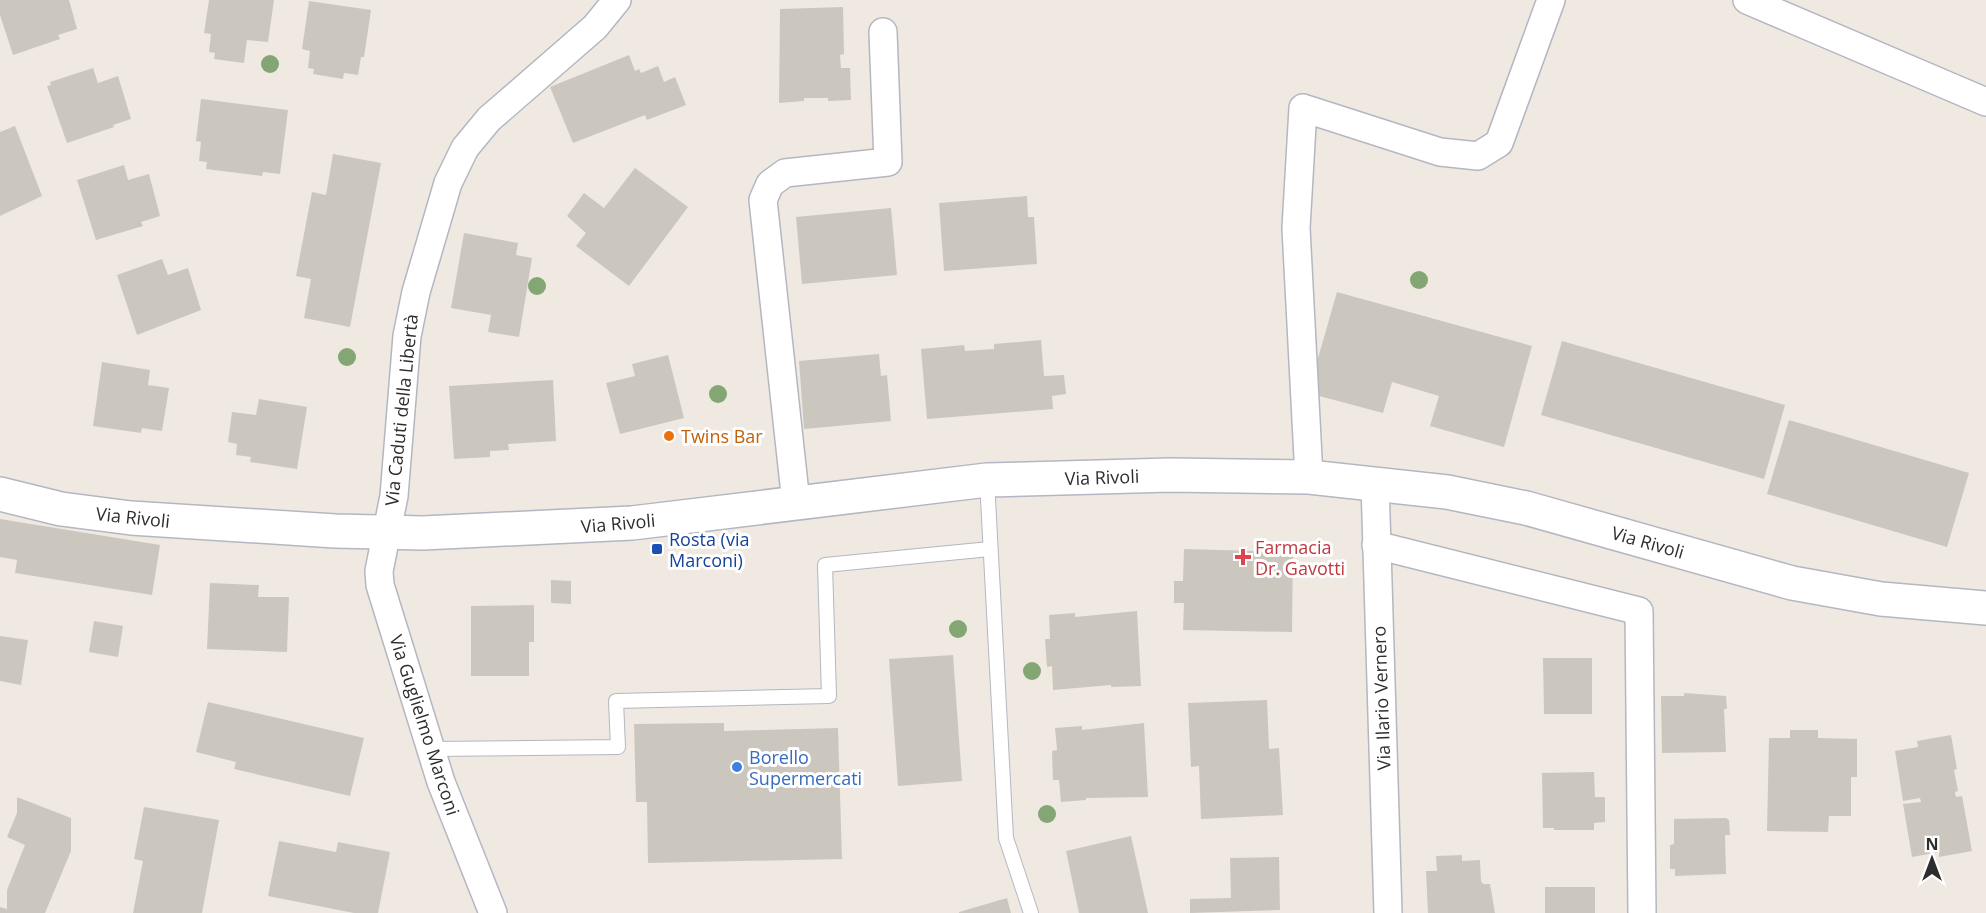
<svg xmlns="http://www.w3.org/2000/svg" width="1986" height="913" viewBox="0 0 1986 913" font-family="'Open Sans',sans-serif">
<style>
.building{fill:#cbc7bf}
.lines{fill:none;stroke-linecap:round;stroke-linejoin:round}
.service-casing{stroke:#b4b7c1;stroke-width:16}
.minor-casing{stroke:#b4b7c1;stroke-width:30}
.tertiary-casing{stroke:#b4b7c1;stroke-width:36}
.service{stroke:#fff;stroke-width:14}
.minor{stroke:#fff;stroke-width:27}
.tertiary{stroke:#fff;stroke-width:33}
.tree{fill:#84a574}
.food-dot{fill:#e8710a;stroke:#fff;stroke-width:2}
.transit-dot{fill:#1a4fb4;stroke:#fff;stroke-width:2}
.health-dot{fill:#e0444e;stroke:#fff;stroke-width:2}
.shop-dot{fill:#3f7fe0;stroke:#fff;stroke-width:2}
.labels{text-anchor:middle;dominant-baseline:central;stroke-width:6;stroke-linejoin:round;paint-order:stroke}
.street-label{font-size:18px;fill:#2e2e2e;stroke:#fff}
.food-label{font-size:18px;fill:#c56008;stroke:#fff;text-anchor:start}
.transit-label{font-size:18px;fill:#164399;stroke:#fff;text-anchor:start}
.health-label{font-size:18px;fill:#be3a42;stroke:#fff;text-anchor:start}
.shop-label{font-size:18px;fill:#366cbe;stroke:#fff;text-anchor:start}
</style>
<rect width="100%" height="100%" fill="#efe9e1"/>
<g class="building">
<polygon points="0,0 69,0 77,29 58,35 60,39 13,55 0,15"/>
<polygon points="209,0 274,0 268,42 247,40 244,63 214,59 215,53 209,52 211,34 204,33"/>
<polygon points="309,1 371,10 364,57 361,57 358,75 344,73 343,79 313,74 314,69 308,68 310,51 302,49"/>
<polygon points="843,7 844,54 840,55 841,68 850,68 851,100 828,101 828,98 804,98 804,101 779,103 780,9"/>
<polygon points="629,55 635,71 639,69 641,73 658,66 664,82 675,77 686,105 647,120 645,115 573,143 550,87"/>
<polygon points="93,68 98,83 118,76 131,119 113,125 114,127 67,143 47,86 51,85 50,82"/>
<polygon points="201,99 288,110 280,174 263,172 262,176 206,169 207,162 199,161 201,142 196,141"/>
<polygon points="15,126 42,196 0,216 0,132"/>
<polygon points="333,154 381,163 350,327 304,318 311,279 296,276 312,192 326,195"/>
<polygon points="124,165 128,180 149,174 160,216 141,222 143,226 96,240 77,180"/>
<polygon points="635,168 688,207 629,286 576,246 586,233 567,216 584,193 604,208"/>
<polygon points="1027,196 1028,217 1034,217 1037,264 944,271 939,203"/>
<polygon points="891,208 897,275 802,284 796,217"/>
<polygon points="464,233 518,243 516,255 532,258 519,337 488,332 491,315 451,308"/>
<polygon points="162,259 168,275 188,268 201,310 137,335 117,275"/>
<polygon points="1337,292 1532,346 1504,447 1430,426 1439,396 1392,382 1383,413 1308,393"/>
<polygon points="1041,340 1044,376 1064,375 1066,394 1052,396 1053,409 927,419 921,349 964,345 965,351 994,349 994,344"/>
<polygon points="1562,341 1785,405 1764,479 1541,415"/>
<polygon points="879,354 881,376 887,375 891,421 804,429 799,361"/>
<polygon points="668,355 684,418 620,434 606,383 635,376 632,364"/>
<polygon points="102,362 150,370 148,385 169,388 162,431 142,428 141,433 93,426"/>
<polygon points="553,380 556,441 508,444 509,450 490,451 490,457 454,459 449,386"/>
<polygon points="259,399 307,407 297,469 250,462 251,457 236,455 237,444 228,442 232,412 256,415"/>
<polygon points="1789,420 1969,473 1947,547 1767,494"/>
<polygon points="0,519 160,545 152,595 15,573 17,560 0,557"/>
<polygon points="1184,549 1293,552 1292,632 1183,630 1184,603 1174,603 1174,581 1183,581"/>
<polygon points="551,580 571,581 571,604 551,603"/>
<polygon points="210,583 259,585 258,597 289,597 287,652 207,649"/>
<polygon points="534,605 534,642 529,642 529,676 471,676 471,606"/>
<polygon points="1137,611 1141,686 1111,687 1111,685 1053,690 1052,666 1047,667 1045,639 1050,639 1049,615 1075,613 1075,617"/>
<polygon points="94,621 123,626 118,657 89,652"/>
<polygon points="0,636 28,640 21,685 0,681"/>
<polygon points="953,655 962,781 898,786 889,659"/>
<polygon points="1543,658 1592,658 1592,714 1544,714"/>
<polygon points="1684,693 1726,696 1727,709 1724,709 1726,752 1662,753 1661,696 1684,696"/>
<polygon points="1267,700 1269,749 1279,748 1283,815 1201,819 1199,766 1191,767 1188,703"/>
<polygon points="208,702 364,738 350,796 234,769 236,762 196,752"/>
<polygon points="724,723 724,731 838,728 842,859 648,863 647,802 636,802 634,724"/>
<polygon points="1144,723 1148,797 1086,798 1086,800 1061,802 1059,780 1053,780 1052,751 1057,750 1055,728 1082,726 1082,730"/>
<polygon points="1790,730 1818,730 1818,738 1857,739 1857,777 1851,777 1851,816 1829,816 1828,832 1767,831 1769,738 1790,738"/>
<polygon points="1951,735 1957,769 1954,770 1958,791 1955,792 1956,797 1962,796 1972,851 1939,857 1939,852 1912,857 1903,804 1921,802 1920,798 1903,801 1895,751 1918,747 1917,741"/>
<polygon points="1594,772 1595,797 1605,797 1605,822 1594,823 1594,830 1554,830 1554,828 1543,828 1542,773"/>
<polygon points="17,797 71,818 71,851 45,913 0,913 0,907 7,909 7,890 25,845 7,837 17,813"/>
<polygon points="144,807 219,820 202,913 133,913 143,861 134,859"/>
<polygon points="1726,818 1729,820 1730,835 1725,835 1726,874 1675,876 1675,869 1670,869 1670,845 1674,844 1674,819"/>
<polygon points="1131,836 1148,913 1079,913 1066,851"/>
<polygon points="279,841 336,852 338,842 390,852 378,913 354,913 268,896"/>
<polygon points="1462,855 1462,861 1480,860 1481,881 1483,884 1490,884 1495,913 1428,913 1426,871 1437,871 1436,856"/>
<polygon points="1279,857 1280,910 1190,913 1190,899 1231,898 1230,858"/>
<rect x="1545" y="887" width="50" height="26"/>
<polygon points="1007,898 1011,913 959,913 959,912"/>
</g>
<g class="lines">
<defs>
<g id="service">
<polyline points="987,480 1006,838 1031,913"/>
<polyline points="431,749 618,747 616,701 829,696 825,565 990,549"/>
</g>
<g id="minor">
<polyline points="1747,0 1986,102"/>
<polyline points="1309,477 1296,228 1303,108 1440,152 1478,156 1499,143 1551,0"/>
<polyline points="1375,483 1388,913"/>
<polyline points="796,503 763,200 770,184 785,173 888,162 883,32"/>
<polyline points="1376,545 1639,611 1642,913"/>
<polyline points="493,913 441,782 380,585 379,571 394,496 407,336 416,292 448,183 465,148 489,119 595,27 617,0"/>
</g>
<polyline id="tertiary" points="0,494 61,509 131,518 335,531 423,533 632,523 987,480 1170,475 1309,477 1447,492 1526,508 1792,583 1881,599 1986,608"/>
</defs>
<use href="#service" class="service-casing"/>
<use href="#minor" class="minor-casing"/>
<use href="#tertiary" class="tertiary-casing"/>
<use href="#service" class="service"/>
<use href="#minor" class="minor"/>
<use href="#tertiary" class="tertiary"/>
</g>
<g class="tree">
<circle cx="270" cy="64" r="9"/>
<circle cx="1419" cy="280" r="9"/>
<circle cx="537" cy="286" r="9"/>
<circle cx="347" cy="357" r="9"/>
<circle cx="718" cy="394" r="9"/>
<circle cx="958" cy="629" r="9"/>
<circle cx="1032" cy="671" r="9"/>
<circle cx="1047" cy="814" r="9"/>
</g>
<circle class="food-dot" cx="669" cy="436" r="6"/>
<rect class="transit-dot" x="651" y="543" width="12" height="12" rx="3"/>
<path class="health-dot" d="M1240 548h6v6h6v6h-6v6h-6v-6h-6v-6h6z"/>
<circle class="shop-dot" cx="737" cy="767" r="6"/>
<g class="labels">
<g class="street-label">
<text transform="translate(401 410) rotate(-84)">Via Caduti della Libertà</text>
<text transform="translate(1102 477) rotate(-2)">Via Rivoli</text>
<text transform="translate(133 517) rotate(6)">Via Rivoli</text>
<text transform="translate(618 523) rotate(-5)">Via Rivoli</text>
<text transform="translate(1648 542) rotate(16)">Via Rivoli</text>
<text transform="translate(1381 698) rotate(-92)">Via Ilario Vernero</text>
<text transform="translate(425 725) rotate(72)">Via Guglielmo Marconi</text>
</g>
<g class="food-label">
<text x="681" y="436">Twins Bar</text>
</g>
<g class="transit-label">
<text x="669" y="539">Rosta (via<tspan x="669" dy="21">Marconi)</tspan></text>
</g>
<g class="health-label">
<text x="1255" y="547">Farmacia<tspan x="1255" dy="21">Dr. Gavotti</tspan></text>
</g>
<g class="shop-label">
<text x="749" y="757">Borello<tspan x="749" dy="21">Supermercati</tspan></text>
</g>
</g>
<g transform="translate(1932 859)" stroke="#ffffff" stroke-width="4.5" paint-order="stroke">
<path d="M0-4.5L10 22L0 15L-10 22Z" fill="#2e2e2e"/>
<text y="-9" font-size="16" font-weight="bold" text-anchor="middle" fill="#2e2e2e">N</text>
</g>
</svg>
